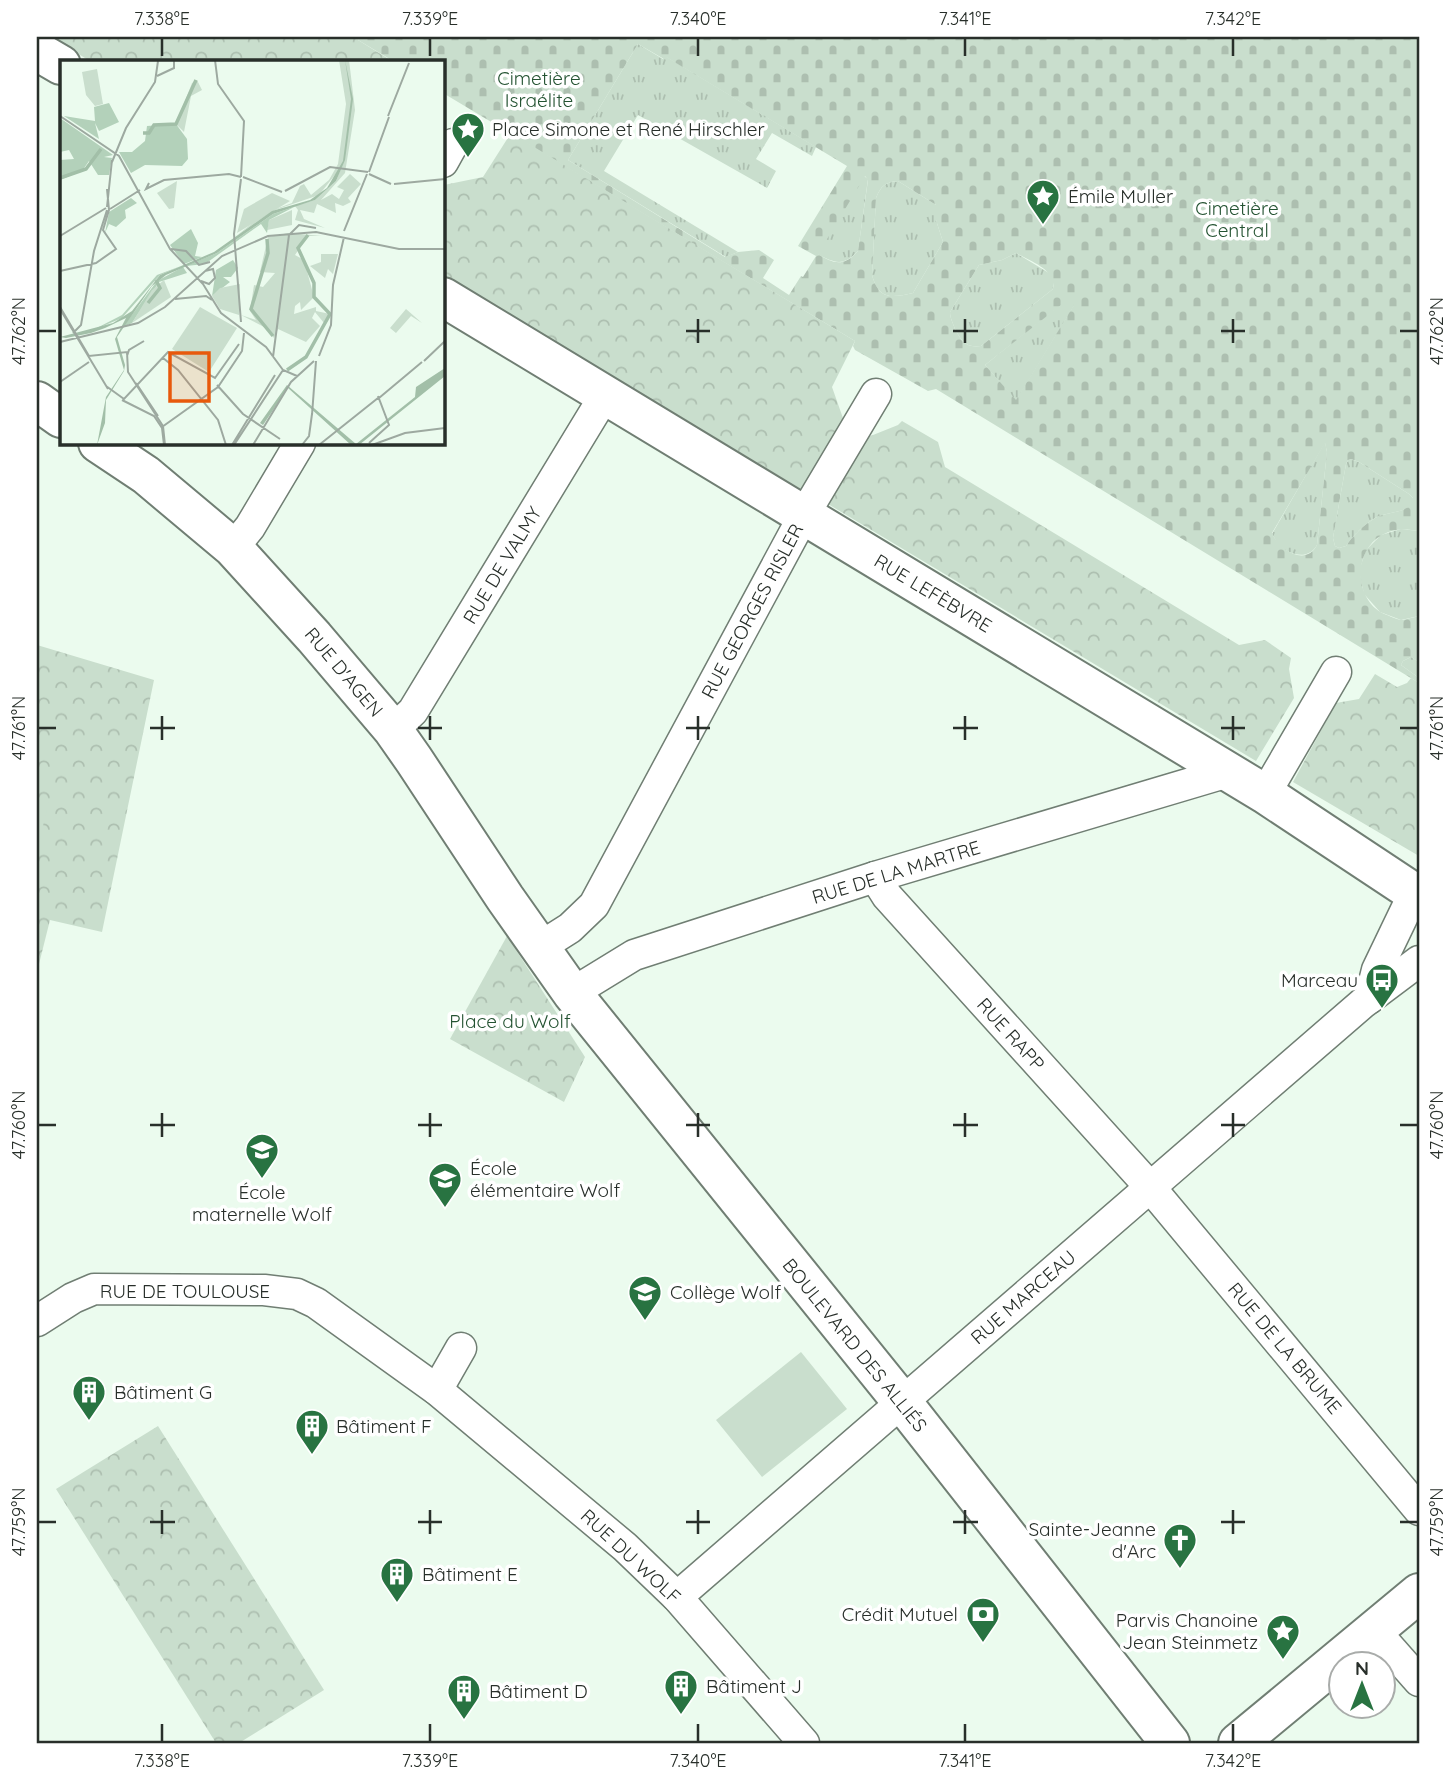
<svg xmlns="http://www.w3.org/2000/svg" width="1456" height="1780" viewBox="0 0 1456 1780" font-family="Quicksand,sans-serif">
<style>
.grass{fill:url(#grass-tufts)}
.cemetery{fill:url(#cemetery-stones);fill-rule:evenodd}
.park{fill:url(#park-crowns)}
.pitch{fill:#c9decd}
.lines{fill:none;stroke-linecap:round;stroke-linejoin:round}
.minor-casing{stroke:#707e73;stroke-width:33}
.major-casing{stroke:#707e73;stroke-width:42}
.minor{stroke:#fff;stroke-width:30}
.major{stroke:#fff;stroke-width:38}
.ticks{fill:none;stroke:#282f2a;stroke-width:2.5}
.labels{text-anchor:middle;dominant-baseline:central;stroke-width:7;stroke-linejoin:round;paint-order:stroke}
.park-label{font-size:19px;fill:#245332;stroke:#fff}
.poi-label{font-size:19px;fill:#282f2a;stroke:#fff;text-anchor:start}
.street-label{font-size:19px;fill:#282f2a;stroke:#fff}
.inset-river{fill:none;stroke:#a2bfa8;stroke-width:3.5}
.inset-road{fill:none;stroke:#9da9a0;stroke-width:2}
.view{fill:#e8590c;fill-opacity:0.15;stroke:#e8590c;stroke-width:3.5}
.inset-edge{fill:none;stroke:#282f2a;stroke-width:3.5}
.neatline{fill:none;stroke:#282f2a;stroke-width:2.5}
.ticks-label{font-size:18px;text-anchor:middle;fill:#282f2a}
</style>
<defs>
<pattern id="grass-tufts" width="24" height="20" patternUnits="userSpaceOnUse" patternTransform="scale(1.75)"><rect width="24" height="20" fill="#c9decd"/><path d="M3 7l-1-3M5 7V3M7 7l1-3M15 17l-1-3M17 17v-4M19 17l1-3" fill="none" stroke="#adbfb0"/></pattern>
<pattern id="cemetery-stones" width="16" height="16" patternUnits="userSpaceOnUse" patternTransform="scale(1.75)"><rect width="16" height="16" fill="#c9decd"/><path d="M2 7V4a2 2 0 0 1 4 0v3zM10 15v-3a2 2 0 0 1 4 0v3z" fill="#adbfb0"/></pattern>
<pattern id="park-crowns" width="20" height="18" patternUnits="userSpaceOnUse" patternTransform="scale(1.75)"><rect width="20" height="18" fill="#c9decd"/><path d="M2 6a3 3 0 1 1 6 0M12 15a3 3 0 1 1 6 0" fill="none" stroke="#adbfb0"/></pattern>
</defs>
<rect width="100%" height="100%" fill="#ebfbee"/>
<g class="grass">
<polygon points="638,44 663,59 665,56 816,147 812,156 772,133 756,159 776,171 767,188 638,115 604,171 738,252 726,257 568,160"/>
<path d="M864,176l4,3 -10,72c-15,16 -23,12 -41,3z"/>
<path d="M898,181l38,24v15l7,22 -30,51c-22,5 -34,7 -41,-18l4,-77c5,-12 9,-16 22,-17z"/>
<path d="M1016,253l33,20 5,5 -1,11 -72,57c-15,2 -19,-4 -26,-17 -2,-6 -5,-11 -5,-17l29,-47 23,-5z"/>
<polygon points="1066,300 1075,304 1016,401 985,365"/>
<path d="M1325,442l2,10 -10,93c-9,16 -28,10 -39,-1 -1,-1 -5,-9 -6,-10z"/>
<path d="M1351,459l8,3 50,32 5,5c-3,15 -27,12 -39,19 -11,7 -22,17 -29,28l-7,2 -4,-2 -2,-8 13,-74 2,-4z"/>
<polygon points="1401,529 1419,531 1419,616 1401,620 1380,612 1364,594 1359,571 1366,550 1381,535"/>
<polygon points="1411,657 1419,662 1419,678 1401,665 1403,661"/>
</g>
<path class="cemetery" d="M359,37h1060v494c-13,-2 -25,-3 -37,4 -31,17 -27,69 5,80 5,2 11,5 16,5 5,-1 11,-3 16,-4v46l-8,-5 -8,4 -2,4 18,13v5l-483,-294 -8,2 -73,-41 -2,-4 2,-5 -407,-245 -5,-3v-32h-50l-35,-21zM638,44l26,15 2,-2 181,109 -49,80 18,10 -13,21 -2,-1 -12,19 -26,-17 11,-18 -15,-10 -21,2 -13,5 -157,-97zM865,176l3,4 -10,71c-14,16 -24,13 -40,3zM898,181l38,24v15l7,22 -30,51c-22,5 -34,7 -41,-18l4,-77c5,-12 9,-16 22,-17zM1016,253c14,8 41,17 37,36l-72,57c-15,2 -19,-4 -26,-17 -2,-6 -5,-11 -5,-17l29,-47 23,-5zM1066,301l8,4 -58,95 -31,-35zM1325,443l2,9 -10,93c-11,22 -38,5 -45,-12zM1351,459l8,3 50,32 4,4c-1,16 -26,13 -38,20 -11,7 -22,17 -29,28l-7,2 -4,-2 -2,-8 13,-74 2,-4z"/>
<g class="park">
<polygon points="50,37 359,37 358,40 392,61 90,61"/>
<polygon points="511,133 855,341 832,387 844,421 801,489 443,274 443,187 444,185 483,177"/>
<polygon points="902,421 938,442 945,467 1239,645 1265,640 1291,658 1289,669 1294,698 1256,761 828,504 868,437 898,425"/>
<polygon points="37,645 154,680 102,932 50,920 37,972"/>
<polygon points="1375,674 1397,687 1407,683 1411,678 1419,683 1419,856 1293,782 1336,703 1359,699"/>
<polygon points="507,936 585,1057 564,1102 450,1039"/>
<polygon points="158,1426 324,1690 239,1743 216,1743 56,1489"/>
</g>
<g class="pitch">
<polygon points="37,797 49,800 37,852"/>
<polygon points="801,1352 847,1409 762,1477 716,1420"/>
</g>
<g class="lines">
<defs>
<g id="minor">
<polyline points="443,162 453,144"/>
<polyline points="233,548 250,527 300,443"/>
<polyline points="393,730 413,711 605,395"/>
<polyline points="1265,794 1336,672"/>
<polyline points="875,877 887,896 1150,1187 1419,1510"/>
<polyline points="540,947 570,928 594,905 804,515 876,394"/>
<polyline points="572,993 634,955 875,877 1228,772"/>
<polyline points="1370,998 1377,970 1414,893"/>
<polyline points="37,1321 73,1298 94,1289 264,1290 297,1294 316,1303 437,1390 625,1547 677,1597 804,1743"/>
<polyline points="437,1390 461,1348"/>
<polyline points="677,1597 1363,1003 1419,961"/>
<polyline points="1374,1630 1419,1681"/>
</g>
<g id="major">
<polyline points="37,51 61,65"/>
<polyline points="443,297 1265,794 1419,896"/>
<polyline points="37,401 61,418"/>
<polyline points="98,443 146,475 233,548 314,637 393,730 414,760 505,898 572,993 902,1402 1170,1743"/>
<polyline points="1238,1743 1419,1593"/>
</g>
</defs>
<use href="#minor" class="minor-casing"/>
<use href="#major" class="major-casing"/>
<use href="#minor" class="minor"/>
<use href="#major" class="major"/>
</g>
<path class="ticks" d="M162,38v18M430,38v18M698,38v18M965,38v18M1233,38v18M698,319v24M965,319v24M1233,319v24M38,331h18M686,331h24M953,331h25M1221,331h24M1400,331h18M162,716v24M430,716v24M698,716v24M965,716v24M1233,716v24M38,728h18M150,728h25M418,728h24M686,728h24M953,728h25M1221,728h24M1400,728h18M162,1113v24M430,1113v24M698,1113v24M965,1113v24M1233,1113v24M38,1125h18M150,1125h25M418,1125h24M686,1125h24M953,1125h25M1221,1125h24M1400,1125h18M162,1510v24M430,1510v24M698,1510v24M965,1510v24M1233,1510v24M38,1522h18M150,1522h25M418,1522h24M686,1522h24M953,1522h25M1221,1522h24M1400,1522h18M162,1724v18M430,1724v18M698,1724v18M965,1724v18M1233,1724v18"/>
<defs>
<symbol id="sight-pin" viewBox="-11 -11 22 30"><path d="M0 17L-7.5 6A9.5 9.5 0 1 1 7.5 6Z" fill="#287341" stroke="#fff"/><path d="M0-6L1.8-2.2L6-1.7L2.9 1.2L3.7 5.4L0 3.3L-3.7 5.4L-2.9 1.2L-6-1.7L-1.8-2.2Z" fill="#fff"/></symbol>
<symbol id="bus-pin" viewBox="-11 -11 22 30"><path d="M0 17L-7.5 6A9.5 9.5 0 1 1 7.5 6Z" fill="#287341" stroke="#fff"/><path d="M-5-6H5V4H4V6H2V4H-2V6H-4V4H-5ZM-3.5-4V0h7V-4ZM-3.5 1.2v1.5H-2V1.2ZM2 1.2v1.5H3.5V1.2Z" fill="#fff"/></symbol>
<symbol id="school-pin" viewBox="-11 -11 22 30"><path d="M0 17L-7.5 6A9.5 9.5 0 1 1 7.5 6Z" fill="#287341" stroke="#fff"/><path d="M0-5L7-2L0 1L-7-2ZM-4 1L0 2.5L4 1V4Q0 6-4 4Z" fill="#fff"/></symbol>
<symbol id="building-pin" viewBox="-11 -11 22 30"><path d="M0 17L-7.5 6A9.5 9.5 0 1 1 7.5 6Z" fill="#287341" stroke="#fff"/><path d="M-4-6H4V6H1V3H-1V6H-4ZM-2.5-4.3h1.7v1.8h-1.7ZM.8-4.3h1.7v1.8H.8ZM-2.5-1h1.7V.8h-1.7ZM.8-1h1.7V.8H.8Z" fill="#fff"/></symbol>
<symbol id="church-pin" viewBox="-11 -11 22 30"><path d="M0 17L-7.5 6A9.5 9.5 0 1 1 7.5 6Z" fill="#287341" stroke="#fff"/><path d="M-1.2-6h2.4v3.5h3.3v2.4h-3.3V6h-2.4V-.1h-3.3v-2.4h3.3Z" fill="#fff"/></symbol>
<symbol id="bank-pin" viewBox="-11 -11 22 30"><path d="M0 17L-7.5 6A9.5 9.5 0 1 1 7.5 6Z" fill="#287341" stroke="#fff"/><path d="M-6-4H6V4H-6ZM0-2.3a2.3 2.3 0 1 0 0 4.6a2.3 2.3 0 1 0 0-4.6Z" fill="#fff"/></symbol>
</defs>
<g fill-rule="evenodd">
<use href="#sight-pin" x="449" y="110" width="38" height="52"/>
<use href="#sight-pin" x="1024" y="177" width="38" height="52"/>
<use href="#bus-pin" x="1363" y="961" width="38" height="52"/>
<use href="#school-pin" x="243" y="1131" width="38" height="52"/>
<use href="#school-pin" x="426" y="1160" width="38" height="52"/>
<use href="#school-pin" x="626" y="1273" width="38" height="52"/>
<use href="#building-pin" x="70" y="1373" width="38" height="52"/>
<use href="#building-pin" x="293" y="1407" width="38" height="52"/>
<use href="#church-pin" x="1161" y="1521" width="38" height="52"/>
<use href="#building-pin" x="378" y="1555" width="38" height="52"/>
<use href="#bank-pin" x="964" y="1595" width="38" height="52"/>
<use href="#sight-pin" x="1264" y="1612" width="38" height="52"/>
<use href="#building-pin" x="662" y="1667" width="38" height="52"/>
<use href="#building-pin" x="445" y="1672" width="38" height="52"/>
</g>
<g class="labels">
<g class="park-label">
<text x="539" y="78">Cimetière<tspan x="539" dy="22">Israélite</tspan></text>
<text x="1237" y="208">Cimetière<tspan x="1237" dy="22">Central</tspan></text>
<text x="510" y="1021">Place du Wolf</text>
</g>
<g class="poi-label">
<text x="492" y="129">Place Simone et René Hirschler</text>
<text x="1068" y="196">Émile Muller</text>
<text x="1358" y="980" text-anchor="end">Marceau</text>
<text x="470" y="1168">École<tspan x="470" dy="22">élémentaire Wolf</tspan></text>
<text x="262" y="1192" text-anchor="middle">École<tspan x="262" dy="22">maternelle Wolf</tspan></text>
<text x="670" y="1292">Collège Wolf</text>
<text x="114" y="1392">Bâtiment G</text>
<text x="336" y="1426">Bâtiment F</text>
<text x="1156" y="1529" text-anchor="end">Sainte-Jeanne<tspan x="1156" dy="22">d'Arc</tspan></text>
<text x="422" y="1574">Bâtiment E</text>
<text x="958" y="1614" text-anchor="end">Crédit Mutuel</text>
<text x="1258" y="1620" text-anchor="end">Parvis Chanoine<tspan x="1258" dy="22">Jean Steinmetz</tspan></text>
<text x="706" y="1686">Bâtiment J</text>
<text x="489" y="1691">Bâtiment D</text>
</g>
<g class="street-label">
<text transform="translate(502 565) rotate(-59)">RUE DE VALMY</text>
<text transform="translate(933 593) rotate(31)">RUE LEFÈBVRE</text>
<text transform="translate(752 611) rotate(-62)">RUE GEORGES RISLER</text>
<text transform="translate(344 672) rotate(50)">RUE D'AGEN</text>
<text transform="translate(896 872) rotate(-17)">RUE DE LA MARTRE</text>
<text transform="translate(1011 1034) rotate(48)">RUE RAPP</text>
<text x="185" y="1291">RUE DE TOULOUSE</text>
<text transform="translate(1023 1297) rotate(-41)">RUE MARCEAU</text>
<text transform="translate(855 1345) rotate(51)">BOULEVARD DES ALLIÉS</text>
<text transform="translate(1285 1348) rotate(50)">RUE DE LA BRUME</text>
<text transform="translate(631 1556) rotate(43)">RUE DU WOLF</text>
</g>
</g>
<g transform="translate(60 60)">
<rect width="385" height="385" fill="#ebfbee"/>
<path d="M279,0h10l6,50 -10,63 -24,27 11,-6 7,5 5,-9 -7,-3 13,-13 11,10 -13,14 3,4 -8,4 -8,-3 1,10 -19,-9 -3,9 -14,-3 4,9 21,9 -30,-8 3,-10 -3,-4 20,-6 21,-19 6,-15 -23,29 -47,16 -37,26 30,-24 27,-10 8,-17 4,-2 7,11 18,-15 9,-16 8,-60zM137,20l5,10 -11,6 -7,36 -8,-8 16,-41zM232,150v15l-25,5 2,-10zM229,173l33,3h-14l-13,19 9,5 10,37 -13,13 -1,-8 -5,4 -1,8 22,-7v4l14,3 -6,9 -9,-11 -3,6 8,8 -14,16 -28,-13 -4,9 -8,-10 -25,-13 15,5 -6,-9 4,-26 9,2 12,-14 -15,-1 8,-35zM346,249l16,14 -11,-7 -15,17 -6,-5z" fill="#c9decd"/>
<path d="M49,43l10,19 -20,9 -4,-8 4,16 -35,-23 31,5 -1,-14zM0,58l53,37 -9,2 8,1 -3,17h-11l-9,-14 -7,10 -22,9v-20l14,-1 -5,-9 -9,2zM116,64l11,15 1,20 -6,7 -37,-1 -14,8 -12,-21h13l13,-11 2,-15zM71,138l6,5 -12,7 1,8 -10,9 -7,-3 -4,9 4,-21zM234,147l-25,13 -2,13 -6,-9 -56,40 -19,2 31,-13 56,-39zM131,169l7,14 -3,13 7,1 -18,7 -14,-19zM173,200l5,8 -7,9h-8l7,5 -18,14 4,-26zM121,206l-21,9 -38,43 -31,13 31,-16 35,-40zM123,207l4,6 -28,9 -27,41 -9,4 34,-46z" fill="#b3d1ba"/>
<path d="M117,121l-3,27 -5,1 -12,-16zM140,247l37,21 -28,44 -37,-23z" fill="#c9decd"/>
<path d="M37,9l6,35 -8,2 -9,-11 -4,-23zM261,194h17l-5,20 -5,-5 -3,9 -15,-12 11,-4zM104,220l7,17 -39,26 20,-33z" fill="#c9decd"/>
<path d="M180,224l-1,31 -19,-6 -8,-13 8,-8z" fill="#c9decd"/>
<path d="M212,133l18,8 -53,32 7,-24z" fill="#c9decd"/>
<path d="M285,0l8,39 -8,61 -9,21 -21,19 -42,14 -56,39 -51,22 -14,11 -35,51 8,28 -1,6 -18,29 -1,23 -8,22 9,-48 18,-27 -9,-31 11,-21 -21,10 -14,5 -25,5 -6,-1 53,-14 19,-12 28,-36 54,-23 58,-41 38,-11 17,-12 16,-27 8,-62zM385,308v8l-86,69h-8l-63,-57 -25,37 -3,-2 27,-38 69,59 59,-47 1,-10z" fill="#a2bfa8"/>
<path class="inset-river" d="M83,73h6l5,-8 22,-1 20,-44M0,118l26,-9 15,-20M207,179l1,14 -17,56 22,27M88,243l12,-15 -4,-8M227,310l19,-13 24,-43 -16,-17v-14l-16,-35 10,-13"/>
<path class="inset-road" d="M155,0l3,24 26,37 -3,56M97,16l17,-8v-8M0,56l59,40 51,93 33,35 18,29 45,34 17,23 14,6M328,56l21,-53M52,102l14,-34 29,-46 3,-21M309,112l20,-55M309,114l22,10M183,117l39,15M89,123l-3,6 18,-9 65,-6 12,3M334,124l51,-5M225,131l45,-24 38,5M47,147l5,-47M50,149l30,-19M284,171l23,-57M0,176l46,-28M111,189l15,2 13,14 11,-3M0,211l36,-8 20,-14 -13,-19 6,-20 -2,-21M141,221l8,3 6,-6 -2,-9 -8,2M115,239l31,-3 6,4M0,247l29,49 38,-4 1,20 35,54 2,19M0,249l48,80M181,262l-7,-88 7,-55M13,273l8,-8 13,-74 13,-41M0,282l78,-19 27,-16 57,-51 46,-20 48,-4 83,17h46M67,296l2,-6 15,-9M259,296l12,-31 2,-40 11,-48M213,297l16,-122 10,-10 17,3M103,298l15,12 40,50 8,25M364,301l21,-20M0,322l29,-20M76,323l22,33M157,325l26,29 37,25M46,326l18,13 44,-47 47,26 24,-34M319,338l43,-36M62,340l32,16 8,12 2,17M252,355l4,-54M102,367l56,-40 24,-36 2,-18M309,383l20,-18 -11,-29M172,385l43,-70M174,385l49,-75M193,385l38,-63 23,-21M242,385l7,-9 3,-22M259,385l59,-47M312,385l33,-12 40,-5"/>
<path class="view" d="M110,293h39v48h-39z"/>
<rect width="385" height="385" class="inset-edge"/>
</g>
<rect width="1456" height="1780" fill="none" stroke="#ffffff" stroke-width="77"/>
<g transform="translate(1362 1685)"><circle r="33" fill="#ffffff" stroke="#a9acaa" stroke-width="2"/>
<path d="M0-5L12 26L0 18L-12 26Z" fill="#287341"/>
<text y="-10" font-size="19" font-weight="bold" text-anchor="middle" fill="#282f2a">N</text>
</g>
<rect x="38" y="38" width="1380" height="1704" class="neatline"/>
<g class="ticks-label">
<text x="162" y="25">7.338°E</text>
<text x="430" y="25">7.339°E</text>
<text x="698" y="25">7.340°E</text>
<text x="965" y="25">7.341°E</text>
<text x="1233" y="25">7.342°E</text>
<text transform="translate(19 331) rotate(-90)" y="6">47.762°N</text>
<text transform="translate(1437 331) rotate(-90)" y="6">47.762°N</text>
<text transform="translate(19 728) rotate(-90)" y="6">47.761°N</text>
<text transform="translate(1437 728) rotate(-90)" y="6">47.761°N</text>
<text transform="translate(19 1125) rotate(-90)" y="6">47.760°N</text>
<text transform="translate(1437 1125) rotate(-90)" y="6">47.760°N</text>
<text transform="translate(19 1522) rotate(-90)" y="6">47.759°N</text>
<text transform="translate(1437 1522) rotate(-90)" y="6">47.759°N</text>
<text x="162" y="1767">7.338°E</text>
<text x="430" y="1767">7.339°E</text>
<text x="698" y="1767">7.340°E</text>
<text x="965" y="1767">7.341°E</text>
<text x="1233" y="1767">7.342°E</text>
</g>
</svg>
